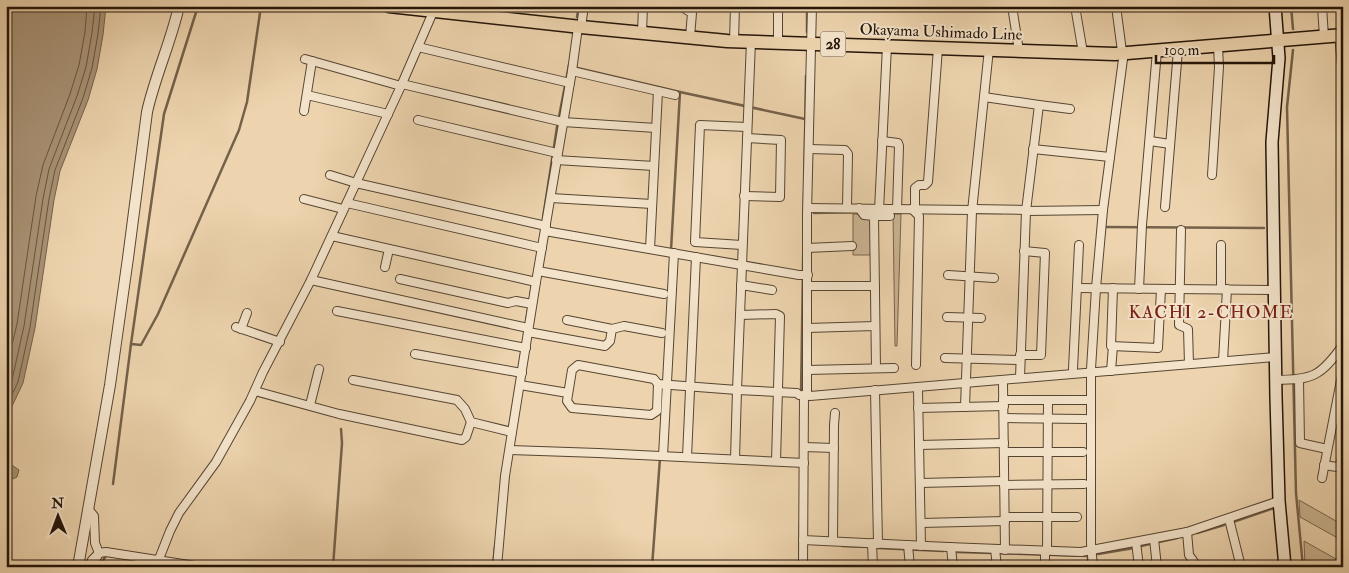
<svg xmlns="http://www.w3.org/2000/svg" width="1349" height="573" viewBox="0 0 1349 573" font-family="'IM FELL Double Pica',serif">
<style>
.green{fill:#cbb492;stroke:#78644e}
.water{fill:#a99376;stroke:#74614a}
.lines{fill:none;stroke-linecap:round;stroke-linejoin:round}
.shore{stroke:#665440;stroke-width:1}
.stream{stroke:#74614a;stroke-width:2.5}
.minor-casing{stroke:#564532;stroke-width:10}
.tertiary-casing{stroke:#564532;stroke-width:12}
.secondary-casing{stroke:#241509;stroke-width:14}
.primary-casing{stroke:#241509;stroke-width:15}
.minor{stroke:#f3e3ca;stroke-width:8}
.tertiary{stroke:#f3e3ca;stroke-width:10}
.secondary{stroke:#f3e3ca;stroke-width:11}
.primary{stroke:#edd4ae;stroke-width:12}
.labels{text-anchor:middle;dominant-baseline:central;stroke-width:4;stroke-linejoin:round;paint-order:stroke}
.shield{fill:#f3e3ca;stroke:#625343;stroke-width:1}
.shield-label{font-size:15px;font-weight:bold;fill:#241509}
.street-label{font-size:16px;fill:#241509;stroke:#f3e3ca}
.neighbourhood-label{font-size:18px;letter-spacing:1px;fill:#7a1f14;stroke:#f3e3ca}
</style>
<rect width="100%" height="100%" fill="#edd4ae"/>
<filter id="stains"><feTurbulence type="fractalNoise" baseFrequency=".004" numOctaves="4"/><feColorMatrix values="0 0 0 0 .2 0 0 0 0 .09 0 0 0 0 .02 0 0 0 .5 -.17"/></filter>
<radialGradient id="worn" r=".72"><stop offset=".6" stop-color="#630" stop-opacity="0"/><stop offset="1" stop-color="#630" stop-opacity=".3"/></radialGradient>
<g class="green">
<polygon points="853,214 858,214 861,218 868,218 871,221 872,255 853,255"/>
<polygon points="893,214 901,214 897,346 895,346"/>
<polygon points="1299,500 1343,525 1343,541 1300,517"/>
<polygon points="1304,541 1343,563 1343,567 1305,567"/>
</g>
<g class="water">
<polygon points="6,6 106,6 103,35 97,69 88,100 60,171 54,200 35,328 23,383 6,419"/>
<polygon points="6,457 9,463 19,470 17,477 6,482"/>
</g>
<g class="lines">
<g class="shore">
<polyline points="6,370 17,324 36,196 43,165 70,94 79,65 85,32 87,6"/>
<polyline points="6,392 12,380 24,326 43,199 49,169 77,96 86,67 92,33 95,6"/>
<polyline points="6,407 18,382 30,327 49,199 55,170 83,98 92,68 98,34 101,6"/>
</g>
<g class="stream">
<polyline points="1291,6 1293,29"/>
<polyline points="1338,6 1339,28"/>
<polyline points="577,17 579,6"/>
<polyline points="807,32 807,6"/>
<polyline points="1293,50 1287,107 1296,493 1303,567"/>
<polyline points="569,66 680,92 805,119"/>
<polyline points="814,213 860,212"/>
<polyline points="973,213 1002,213"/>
<polyline points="543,218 557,127 569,65"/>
<polyline points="1103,227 1264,228"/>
<polyline points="671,250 680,92"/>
<polyline points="530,298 532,285"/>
<polyline points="526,321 528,310"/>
<polyline points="131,344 164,114 198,6"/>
<polyline points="801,395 806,76"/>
<polyline points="113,484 131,344 141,345 158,314 239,130 247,102 261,6"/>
<polyline points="1233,522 1274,508"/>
<polyline points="1197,533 1224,525"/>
<polyline points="1159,542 1177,538"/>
<polyline points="842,546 871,547"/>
<polyline points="1141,546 1150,544"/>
<polyline points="877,548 943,551"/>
<polyline points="957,552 1088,556"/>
<polyline points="1088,553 1088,567"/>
<polyline points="1098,554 1134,548"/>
<polyline points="99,567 107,554"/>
<polyline points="333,567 342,443 341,429"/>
<polyline points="493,567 495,546"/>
<polyline points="652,567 660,458"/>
<polyline points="799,567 800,522"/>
</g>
<defs>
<g id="minor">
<polyline points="680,6 692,13 690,37"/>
<polyline points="1012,6 1019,51"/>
<polyline points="1075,6 1083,53"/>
<polyline points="1322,6 1324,37"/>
<polyline points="581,27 584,6"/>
<polyline points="642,33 643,6"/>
<polyline points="1339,35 1343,77"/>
<polyline points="734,41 735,6"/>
<polyline points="778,42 778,6"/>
<polyline points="418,47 570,83"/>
<polyline points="305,59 401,86"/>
<polyline points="572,71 675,95"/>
<polyline points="402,84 563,122 656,128"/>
<polyline points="307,95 388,114"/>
<polyline points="984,97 1039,105 1026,211 1020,378"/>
<polyline points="1039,105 1070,109"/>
<polyline points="304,111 312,61"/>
<polyline points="418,120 557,153"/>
<polyline points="882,141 898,143 899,146 897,209"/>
<polyline points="1150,141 1170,144"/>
<polyline points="809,149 845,150 848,154 847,207"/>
<polyline points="1033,149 1110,157"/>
<polyline points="556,160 654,166"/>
<polyline points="330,175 356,183 546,226"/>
<polyline points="1212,175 1219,67 1218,46"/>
<polyline points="744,196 780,197 781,140 747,138"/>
<polyline points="551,198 652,204"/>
<polyline points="304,199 343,209"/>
<polyline points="347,203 542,248"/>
<polyline points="1165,207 1178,50"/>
<polyline points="808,208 972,210"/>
<polyline points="859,208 864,215 874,216 876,368"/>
<polyline points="912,209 919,216 916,365"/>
<polyline points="915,209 915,188 919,185 925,185 928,182 938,48"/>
<polyline points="972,209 1026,210"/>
<polyline points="879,210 887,46"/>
<polyline points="1026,211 1103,210"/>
<polyline points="874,216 890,216"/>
<polyline points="1181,230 1179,325 1188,329 1189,364"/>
<polyline points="545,231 799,275 808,275"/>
<polyline points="332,236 536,282"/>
<polyline points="742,245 695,242 700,125 747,127"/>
<polyline points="807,248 852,246"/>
<polyline points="650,249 658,91"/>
<polyline points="385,267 389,249"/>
<polyline points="538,271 664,294"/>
<polyline points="948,275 994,278"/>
<polyline points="400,279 508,303 516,301 532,304"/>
<polyline points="311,280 528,328"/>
<polyline points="741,285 772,290"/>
<polyline points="807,286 875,286"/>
<polyline points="1077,288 1275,290"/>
<polyline points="1113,288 1111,346 1158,348 1161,289"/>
<polyline points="1139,289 1142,225 1157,51"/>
<polyline points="1221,289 1221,245"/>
<polyline points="337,311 526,348"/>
<polyline points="740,315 776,314 780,316 776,461"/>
<polyline points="947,317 981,318"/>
<polyline points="567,320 612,329"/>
<polyline points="236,327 280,342"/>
<polyline points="807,328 875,326"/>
<polyline points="241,329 247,313"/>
<polyline points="528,332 605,346 610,341 612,329 624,326 662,333"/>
<polyline points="415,354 522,373"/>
<polyline points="1020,355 1041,355 1045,253 1024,251"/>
<polyline points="945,358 1020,360"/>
<polyline points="1223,361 1227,289"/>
<polygon points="578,365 654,379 658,384 657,411 651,415 572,408 567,401 572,370"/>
<polyline points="1073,369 1079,245"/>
<polyline points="807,370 894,368"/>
<polyline points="1111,371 1113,346"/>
<polyline points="353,380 457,400 465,409 471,422 512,432"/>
<path d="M1275,380c38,0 46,-4 68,-35"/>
<polyline points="1299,380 1300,443 1327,449"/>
<polyline points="658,384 737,390 751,41"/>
<polyline points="1003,384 1005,550"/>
<polyline points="520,385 568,393"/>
<polyline points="875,390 878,544"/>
<polyline points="918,390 921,546"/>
<polyline points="255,391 339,414 462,440 466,437 471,422"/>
<polyline points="807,395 807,214 812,6"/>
<polyline points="1003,400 1086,400"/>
<polyline points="310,405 319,369"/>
<polyline points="965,407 972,211 989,49"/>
<polyline points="918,408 1004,406"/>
<polyline points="1004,418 1085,419"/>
<polyline points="919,445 1004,443"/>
<polyline points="804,447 834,448"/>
<polyline points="510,450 598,453 804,463"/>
<polyline points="1004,452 1083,452"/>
<polyline points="663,456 674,253"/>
<polyline points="687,457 696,257"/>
<polyline points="735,459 737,390 797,393 799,395 810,396 1275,357"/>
<polyline points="1324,465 1337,467 1341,463 1343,452"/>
<polyline points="1322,478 1343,370"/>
<polyline points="920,483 1004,481"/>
<polyline points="1004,485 1084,484"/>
<polyline points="89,510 94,516 95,543 99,553 97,557"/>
<polyline points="1005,517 1077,517"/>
<polyline points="1229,519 1241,567"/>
<polyline points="921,523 1005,521"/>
<polyline points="1187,532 1189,555 1194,562 1194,567"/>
<polyline points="1154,539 1157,567"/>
<polyline points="803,540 948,547 1081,552 1187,532 1279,501"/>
<polyline points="833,541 834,425 835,413"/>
<polyline points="1136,542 1139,567"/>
<polyline points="872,543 873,567"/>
<polyline points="908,545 910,567"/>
<polyline points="951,547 953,567"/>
<polyline points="995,549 997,567"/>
<polyline points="1045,551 1045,567"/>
<polyline points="1047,551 1048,400"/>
<polyline points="159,559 170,531 179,513 216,462 250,401 263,372 311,280 401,86 433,12"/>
<polyline points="89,567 92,560 99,553 106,552 202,567"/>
<polyline points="497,567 505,476 536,282 572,71 578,27"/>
<polyline points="803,567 804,395"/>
<polyline points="1093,567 1091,544 1091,369 1096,288 1103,210 1123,59 1116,6"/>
</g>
<path id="tertiary" d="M78,567l32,-182 18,-127 19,-146c8,-36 24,-70 32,-106"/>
<polyline id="secondary" points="1275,6 1279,58 1272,142 1276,397 1279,501 1285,567"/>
<polyline id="primary" points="389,6 581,27 727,41 1115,54 1343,35"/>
</defs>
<use href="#minor" class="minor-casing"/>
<use href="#tertiary" class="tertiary-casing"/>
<use href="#secondary" class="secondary-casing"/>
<use href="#primary" class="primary-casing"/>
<use href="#minor" class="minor"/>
<use href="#tertiary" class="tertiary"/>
<use href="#secondary" class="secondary"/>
<use href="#primary" class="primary"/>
</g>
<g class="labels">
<rect class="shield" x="820.5" y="31.5" width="25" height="25" rx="4"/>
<g class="shield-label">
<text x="833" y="44">28</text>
</g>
<g class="street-label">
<text transform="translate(941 32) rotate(2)">Okayama Ushimado Line</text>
</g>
<g class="neighbourhood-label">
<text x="1211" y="312">KACHI 2-CHOME</text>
</g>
</g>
<rect width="1349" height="573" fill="none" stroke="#edd4ae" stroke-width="25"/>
<rect x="8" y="8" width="1334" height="558" fill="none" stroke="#241509" stroke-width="2.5"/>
<rect x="12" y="12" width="1324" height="548" fill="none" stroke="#241509"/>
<g transform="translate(58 516) rotate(359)" stroke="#f3e3ca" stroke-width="4" paint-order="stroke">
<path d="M0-4L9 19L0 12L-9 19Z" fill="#241509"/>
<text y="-8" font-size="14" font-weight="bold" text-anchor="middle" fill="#241509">N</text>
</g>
<path d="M1156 55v8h118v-8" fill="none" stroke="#241509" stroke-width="2.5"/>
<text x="1164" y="55" font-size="15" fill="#241509" stroke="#f3e3ca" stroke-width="4" paint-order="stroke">100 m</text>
<rect width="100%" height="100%" filter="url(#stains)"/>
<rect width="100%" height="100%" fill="url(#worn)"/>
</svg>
